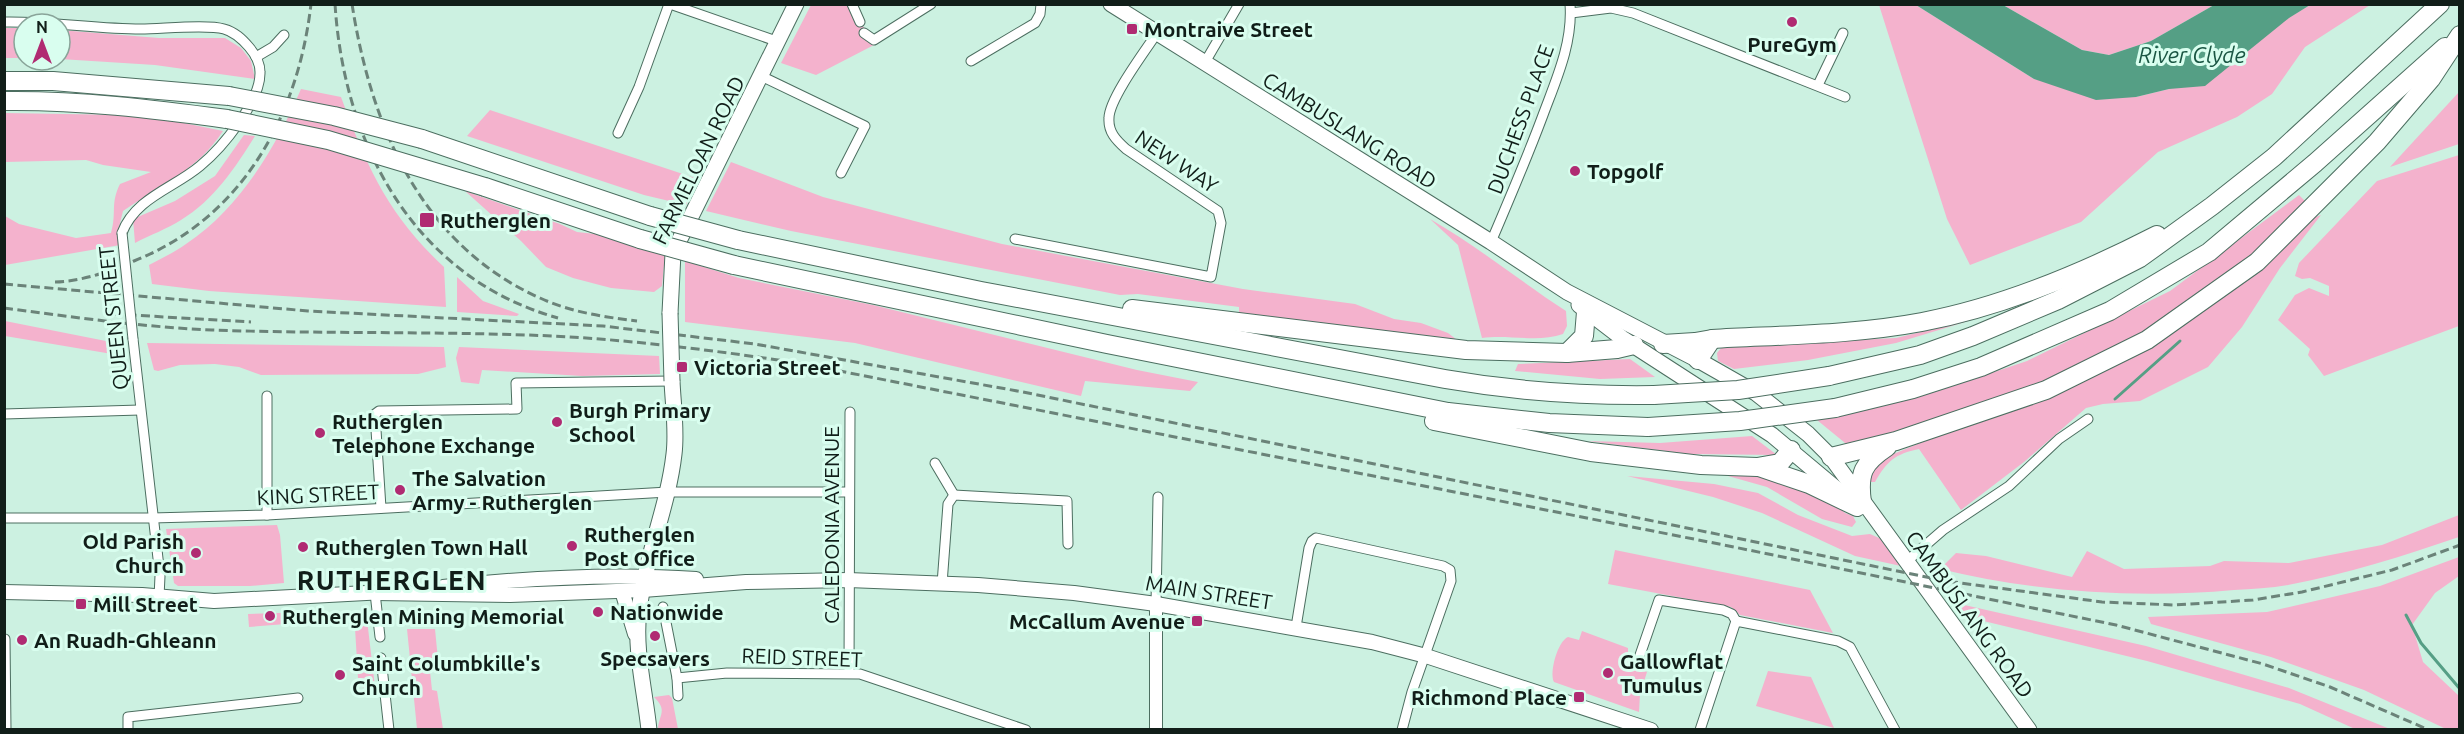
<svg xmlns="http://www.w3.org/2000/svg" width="2464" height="734" viewBox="0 0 2464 734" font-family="Ubuntu,sans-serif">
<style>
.green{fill:#f4b2cd}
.water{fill:#559f85}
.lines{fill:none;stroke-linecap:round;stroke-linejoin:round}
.stream{stroke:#559f85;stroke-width:3}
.minor-casing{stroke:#4c6e60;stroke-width:11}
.tertiary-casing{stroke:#4c6e60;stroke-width:14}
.secondary-casing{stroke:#4c6e60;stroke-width:16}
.primary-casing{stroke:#4c6e60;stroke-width:17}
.motorway-casing{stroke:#4c6e60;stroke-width:20}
.minor{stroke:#fff;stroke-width:9}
.tertiary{stroke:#fff;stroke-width:12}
.secondary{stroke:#fff;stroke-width:14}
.primary{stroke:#fff;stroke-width:15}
.motorway{stroke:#fff;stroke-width:18}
.rail{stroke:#6b8379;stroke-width:3;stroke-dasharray:9 4.5;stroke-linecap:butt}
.minor-bridge-casing{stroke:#4c6e60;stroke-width:11;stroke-linecap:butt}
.primary-bridge-casing{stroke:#4c6e60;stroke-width:17;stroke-linecap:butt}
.motorway-bridge-casing{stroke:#4c6e60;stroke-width:20;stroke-linecap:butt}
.minor-bridge{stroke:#fff;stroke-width:9}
.primary-bridge{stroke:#fff;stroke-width:15}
.motorway-bridge{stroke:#fff;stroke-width:18}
.poi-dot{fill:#b02b72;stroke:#d9feef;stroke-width:2}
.labels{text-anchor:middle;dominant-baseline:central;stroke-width:6;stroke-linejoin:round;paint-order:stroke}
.poi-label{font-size:21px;font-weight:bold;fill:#111e19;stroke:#d9feef;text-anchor:start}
.street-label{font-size:21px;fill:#111e19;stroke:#d9feef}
.water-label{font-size:22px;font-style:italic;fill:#1a5643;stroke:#d9feef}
.district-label{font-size:27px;font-weight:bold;letter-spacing:1.5px;fill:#111e19;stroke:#d9feef}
</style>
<rect width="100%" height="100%" fill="#ccf1e1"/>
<g class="green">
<polygon points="811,5 851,5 874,45 816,75 781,63"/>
<polygon points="1879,5 1916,5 2034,79 2136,97 2169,89 2310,5 2370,5 2305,47 2272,94 2237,117 2158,152 2081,222 1970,265 1947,219"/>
<polygon points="2003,5 2214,5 2151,41 2109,55 2082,50"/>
<rect x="5" y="28" width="19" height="30"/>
<polygon points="60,30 159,38 225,38 241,48 251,61 255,79 155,65 60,59"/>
<path d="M301,89l40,8c26,70 47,118 103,170l2,40 -237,-16 -57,-7 -3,-19c13,-7 26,-13 37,-21 54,-36 90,-97 115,-155z"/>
<polygon points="2459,92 2459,144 2390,167"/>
<polygon points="490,110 698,179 686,205 644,195 467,136"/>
<path d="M4,113l121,2 59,8 39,8c-25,39 -64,55 -100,80l-5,20 2,14 -115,20v-49l14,8 57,14 35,-5c6,-21 -1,-29 9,-49l31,-12 -48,-7 -17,-5 -81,2z"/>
<path d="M244,135l11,1c-20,32 -41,64 -74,84 -14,9 -31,15 -46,23l-2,-24 42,-18 40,-25z"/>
<polygon points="2459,155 2459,326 2324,376 2308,355 2310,349 2278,320 2295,295 2309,288 2329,296 2329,286 2310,278 2302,279 2295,276 2299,263 2377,181"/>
<polygon points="731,162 823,197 1002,244 1243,289 1355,304 1394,319 1421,323 1448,333 1461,343 1239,313 1239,307 1138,294 1120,295 791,231 706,211"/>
<polygon points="465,191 560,224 577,232 595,234 665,255 662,286 654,292 611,288 573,278 546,267 521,241"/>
<polygon points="2299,195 2308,204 2244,266 2146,335 2075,370 1995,400 1850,447 1817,420 1935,392 2027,361 2170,291"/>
<path d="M2321,215l-41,53 -38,59 -34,40 -68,34 -37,3 -17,4 -62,54 -63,48 -42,-61c-24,5 -32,12 -44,33h-4l-1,-6 9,-16 263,-109 61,-39 110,-94z"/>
<path d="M1430,219c47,27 90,62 136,92l1,15 -4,8c-25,9 -55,0 -81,4l-24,-93z"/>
<polygon points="685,261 739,278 873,305 1137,370 1198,382 1190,391 1085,381 1081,396 855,343 685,322"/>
<polygon points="457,277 483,301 519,314 517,316 457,312"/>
<polygon points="1975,319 1896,343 1808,360 1734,369 1718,361 1717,353 1722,347 1896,338"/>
<polygon points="5,321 121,344 124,356 5,336"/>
<polygon points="147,343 444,347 446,367 418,374 261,375 239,367 215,364 180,365 158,371 154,370"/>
<polygon points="459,347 659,356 660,374 582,376 482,370 479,384 461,382 456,358"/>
<polygon points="1630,359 1655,377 1600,379 1515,371 1518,364"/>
<polygon points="1752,436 1777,455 1690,454 1587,441 1660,443"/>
<polygon points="1627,476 1714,484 1758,493 1798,515 1852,536 1870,534 1888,542 1901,566 1855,556 1762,513 1713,497"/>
<polygon points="1728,476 1770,476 1829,497 1845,513 1853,516 1856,522 1852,527 1822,519 1767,487"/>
<path d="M2459,515v22c-56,19 -112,37 -171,48 -17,3 -36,4 -54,5 -98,9 -198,2 -294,-21l16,-16 30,3 86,21 15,-26 37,18 86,-3 14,-5 65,2 93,-18z"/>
<polygon points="277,525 280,535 284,583 250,586 178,586 174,583 166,529"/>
<polygon points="1615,550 1810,590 1833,633 1740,615 1731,607 1608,584"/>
<polygon points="2459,557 2459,576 2435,593 2412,625 2423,662 2459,696 2459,729 2446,729 2364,690 2271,657 2151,624 2148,617 2267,612 2380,586"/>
<polygon points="1960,604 2146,646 2289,688 2390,729 2355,729 2300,704 2147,661 1963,616"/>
<polygon points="354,611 366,611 376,696 372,696 361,685 361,678 358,678"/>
<polygon points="310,612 311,622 249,627 248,614"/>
<polygon points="407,629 435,629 438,660 429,662 432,690 437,691 443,729 417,729"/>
<path d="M1582,631l46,17v11l14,3 -2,7 7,3 -7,22 -1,18 -85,-30c-5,-10 4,-41 14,-45l11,3z"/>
<polygon points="1768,671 1811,677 1834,728 1756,706"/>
<path d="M669,695l3,3 6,31h-20c1,-15 10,-18 -4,-32z"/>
</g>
<polygon class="water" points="1916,5 2003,5 2082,50 2109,55 2151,41 2214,5 2310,5 2289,18 2205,86 2169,89 2136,97 2096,100 2034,79"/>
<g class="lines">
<g class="stream">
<polyline points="2115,399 2180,341"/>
<polyline points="2406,615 2421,643 2460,689"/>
</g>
<defs>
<g id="minor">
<polyline points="670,4 779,42"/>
<polyline points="852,4 860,22"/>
<polyline points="1571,13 1611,8 1633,13 1845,97"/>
<path d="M4,22c46,-1 92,7 137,7 21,0 66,-5 83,0 11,3 18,10 25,18 6,7 11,15 11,25 1,29 -38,76 -60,94 -26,22 -65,32 -78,67"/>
<polyline points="864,33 874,40 931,4"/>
<polyline points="256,57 273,47 284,35"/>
<polyline points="971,61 1035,23 1040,14 1041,4"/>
<polyline points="1204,64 1239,4"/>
<polyline points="761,76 865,126 841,173"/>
<polyline points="1818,85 1843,33"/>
<polyline points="618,133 639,87 669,4"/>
<path d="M1015,239l196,38 10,-54 -3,-12 -92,-62c-10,-9 -18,-17 -17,-31 0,-19 36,-67 48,-85"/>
<path d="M1491,242c18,-42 36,-84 52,-127 13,-35 30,-72 27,-111"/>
<polyline points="133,339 160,576 159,597"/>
<polyline points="267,396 267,515"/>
<polyline points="4,414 140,410"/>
<polyline points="935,463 954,495"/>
<polyline points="381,508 375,414 379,411 517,409 516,383 672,381"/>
<polyline points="4,518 152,518 267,515 668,492 849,492"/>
<polyline points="1906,562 1943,530 2009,486 2059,439 2088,419"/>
<polyline points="942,584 948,504 954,495 1067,501 1068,544"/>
<polyline points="375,593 380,637"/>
<polyline points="1156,604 1158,497"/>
<polyline points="663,607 677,678 678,696"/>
<polyline points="1296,627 1309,548 1312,541 1316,538 1443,566 1450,570 1451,581 1412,692 1402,730"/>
<polyline points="5,639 6,730"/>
<polyline points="1640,655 1659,600 1723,610 1732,614 1736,621"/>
<polyline points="381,658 389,730"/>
<polyline points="849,673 850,412"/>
<polyline points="677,678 727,673 860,674 1026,730"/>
<polyline points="128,730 128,717 298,698"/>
<polyline points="1700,730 1736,621 1838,641 1850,647 1895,730"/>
</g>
<polyline id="tertiary" points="1156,730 1156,604"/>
<g id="secondary">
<path d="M443,587c83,-9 169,-14 253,-8"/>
<polyline points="622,591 635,634"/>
<polyline points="4,592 142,595 214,601 385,592"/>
<polyline points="375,593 510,595 643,590 746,582 848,580 978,585 1074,593 1156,604 1372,642 1426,656 1651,730"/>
</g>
<g id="primary">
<polyline points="1111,4 1491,242 1567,292 1698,360 1756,393 1808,434 1831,457 2029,730"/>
<polyline points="1579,305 1622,338 1772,435 1851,501"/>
<polyline points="670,313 673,253 796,4"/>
<path d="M649,730c-4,-39 -15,-81 -10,-119 6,-53 29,-104 35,-157 3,-23 -1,-50 -2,-73"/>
</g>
<g id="motorway">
<polyline points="4,81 53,81 229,96"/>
<path d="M4,101c75,-1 149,8 223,18"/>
<polyline points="422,139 650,216"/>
<polyline points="485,187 640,239"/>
<path d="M738,240l243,51 464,88c69,12 139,17 209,16"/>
<polyline points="734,265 1107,344 1448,412 1549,423 1648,427"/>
<polyline points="1132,309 1466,350 1567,353 1617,349 1634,345"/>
<path d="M1663,344l32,-2 17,-3c70,-4 141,-4 210,-17 79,-15 163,-50 235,-87"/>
<polyline points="1567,353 1584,336 1586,312"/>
<polyline points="1698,360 1712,339"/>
<polyline points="1829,376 1920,355 1973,336 2058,300 2140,258 2212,206 2274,157 2440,4"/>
<polyline points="1835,408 1913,389 1981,367 2110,311 2209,252 2315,163 2445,47"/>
<polyline points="1434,421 1591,452 1701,465 1757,467 1780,463 1791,450"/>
<polyline points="1831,457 1896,441 2046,390 2147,340 2257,262 2377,142 2431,79 2460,35"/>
<polyline points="1759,467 1809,484 1857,507"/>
<path d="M1862,502c-4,-29 1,-39 25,-55"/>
</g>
</defs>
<use href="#minor" class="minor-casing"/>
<use href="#tertiary" class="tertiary-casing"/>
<use href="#secondary" class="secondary-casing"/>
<use href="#primary" class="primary-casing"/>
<use href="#motorway" class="motorway-casing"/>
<use href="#minor" class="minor"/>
<use href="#tertiary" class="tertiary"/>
<use href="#secondary" class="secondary"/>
<use href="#primary" class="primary"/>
<use href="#motorway" class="motorway"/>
<g class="rail">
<path d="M335,4c9,142 80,274 223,314"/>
<path d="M352,4c19,122 69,241 188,294 30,14 64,19 97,23"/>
<path d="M55,282c28,-1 53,-10 79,-21 108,-43 164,-144 177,-257"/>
<polyline points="4,284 308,311 603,326 755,344 1023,392 1946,581 2102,602 2174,605 2253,600 2302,592 2392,570 2460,545"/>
<path d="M4,308c69,9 138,19 208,22 113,4 226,1 340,6 83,4 165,15 247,27l925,182 392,80 147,39 67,23 99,43"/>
<polyline points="114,314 251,322"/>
</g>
<defs>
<polyline id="minor-bridge" points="122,233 133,339"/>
<polyline id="primary-bridge" points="670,313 672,381"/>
<g id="motorway-bridge">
<polyline points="229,96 334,116 422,139"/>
<polyline points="227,119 328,140 485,187"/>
<polyline points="650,216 738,240"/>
<polyline points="640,239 734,265"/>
<polyline points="1654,395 1738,390 1829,376"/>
<polyline points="1648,427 1740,421 1835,408"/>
</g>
</defs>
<use href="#minor-bridge" class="minor-bridge-casing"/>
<use href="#primary-bridge" class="primary-bridge-casing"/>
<use href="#motorway-bridge" class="motorway-bridge-casing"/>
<use href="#minor-bridge" class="minor-bridge"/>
<use href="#primary-bridge" class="primary-bridge"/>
<use href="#motorway-bridge" class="motorway-bridge"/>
</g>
<g class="poi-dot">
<circle cx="1792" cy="22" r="6"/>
<rect x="1126" y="23" width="12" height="12" rx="3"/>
<circle cx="1575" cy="171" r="6"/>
<rect x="419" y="212" width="16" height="16" rx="3"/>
<rect x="676" y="361" width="12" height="12" rx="3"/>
<circle cx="557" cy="422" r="6"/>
<circle cx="320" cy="433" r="6"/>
<circle cx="400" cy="490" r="6"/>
<circle cx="572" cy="546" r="6"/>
<circle cx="303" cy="547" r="6"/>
<circle cx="196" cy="553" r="6"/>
<rect x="75" y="598" width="12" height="12" rx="3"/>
<circle cx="598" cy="612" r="6"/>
<circle cx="270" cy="616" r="6"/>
<rect x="1191" y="615" width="12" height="12" rx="3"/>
<circle cx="655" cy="636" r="6"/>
<circle cx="22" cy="640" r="6"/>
<circle cx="1608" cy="673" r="6"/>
<circle cx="340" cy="675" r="6"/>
<rect x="1573" y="691" width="12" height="12" rx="3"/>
</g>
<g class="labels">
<g class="poi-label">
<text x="1144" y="29">Montraive Street</text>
<text x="1792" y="44" text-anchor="middle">PureGym</text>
<text x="1587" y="171">Topgolf</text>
<text x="440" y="220">Rutherglen</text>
<text x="694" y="367">Victoria Street</text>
<text x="569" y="410">Burgh Primary<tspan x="569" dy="24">School</tspan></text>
<text x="332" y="421">Rutherglen<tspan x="332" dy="24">Telephone Exchange</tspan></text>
<text x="412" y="478">The Salvation<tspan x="412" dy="24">Army - Rutherglen</tspan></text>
<text x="584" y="534">Rutherglen<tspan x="584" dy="24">Post Office</tspan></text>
<text x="184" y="541" text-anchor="end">Old Parish<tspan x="184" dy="24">Church</tspan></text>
<text x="315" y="547">Rutherglen Town Hall</text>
<text x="93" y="604">Mill Street</text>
<text x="610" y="612">Nationwide</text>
<text x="282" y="616">Rutherglen Mining Memorial</text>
<text x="1185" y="621" text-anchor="end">McCallum Avenue</text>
<text x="34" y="640">An Ruadh-Ghleann</text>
<text x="655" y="658" text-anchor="middle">Specsavers</text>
<text x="1620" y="661">Gallowflat<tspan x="1620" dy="24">Tumulus</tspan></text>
<text x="352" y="663">Saint Columbkille's<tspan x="352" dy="24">Church</tspan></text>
<text x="1567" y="697" text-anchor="end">Richmond Place</text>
</g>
<g class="street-label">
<text transform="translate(1520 119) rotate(-70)">DUCHESS PLACE</text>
<text transform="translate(1350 130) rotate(32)">CAMBUSLANG ROAD</text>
<text transform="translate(698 160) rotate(-64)">FARMELOAN ROAD</text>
<text transform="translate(1177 161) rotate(34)">NEW WAY</text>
<text transform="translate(113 318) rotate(-96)">QUEEN STREET</text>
<text transform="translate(318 494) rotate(-3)">KING STREET</text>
<text transform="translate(831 525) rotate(-90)">CALEDONIA AVENUE</text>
<text transform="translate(1209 592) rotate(9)">MAIN STREET</text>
<text transform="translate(1970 614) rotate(54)">CAMBUSLANG ROAD</text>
<text transform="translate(802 657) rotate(2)">REID STREET</text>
</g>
<g class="water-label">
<text x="2192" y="54">River Clyde</text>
</g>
<g class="district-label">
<text x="392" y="580">RUTHERGLEN</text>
</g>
</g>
<rect width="2464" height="734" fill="none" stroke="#111e19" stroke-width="12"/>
<g transform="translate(42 42)"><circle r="28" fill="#d9feef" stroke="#89a499" stroke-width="1.5"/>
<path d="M0-4.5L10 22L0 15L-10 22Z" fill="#b02b72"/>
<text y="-9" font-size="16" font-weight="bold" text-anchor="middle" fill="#111e19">N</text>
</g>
</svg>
